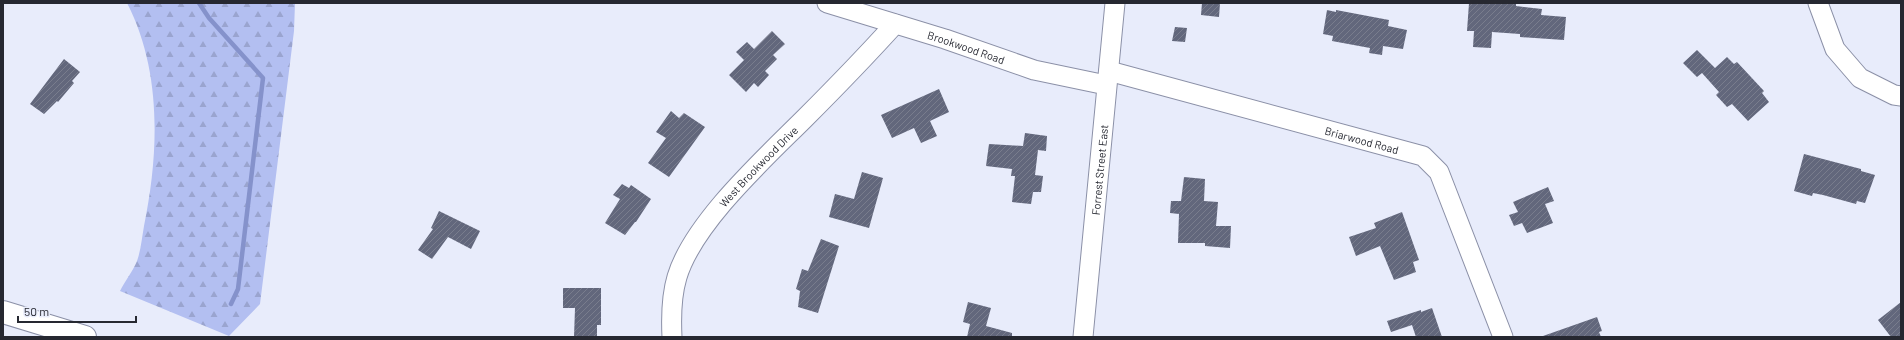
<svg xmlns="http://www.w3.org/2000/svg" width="1904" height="340" viewBox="0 0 1904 340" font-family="Barlow,sans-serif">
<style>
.forest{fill:url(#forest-firs)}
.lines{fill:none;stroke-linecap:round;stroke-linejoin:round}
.stream{stroke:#8592cb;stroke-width:4.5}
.building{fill:url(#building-hatch)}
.minor-casing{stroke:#8b90a7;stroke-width:21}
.highway-casing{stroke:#8b90a7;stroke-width:24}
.minor{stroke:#fff;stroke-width:19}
.highway{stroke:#fff;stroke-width:22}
.labels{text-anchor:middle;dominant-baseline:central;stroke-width:4;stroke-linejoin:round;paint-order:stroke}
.street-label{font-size:11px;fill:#262831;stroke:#e8ecfb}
</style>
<defs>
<pattern id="forest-firs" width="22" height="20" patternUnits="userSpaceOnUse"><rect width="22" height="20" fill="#b3bff1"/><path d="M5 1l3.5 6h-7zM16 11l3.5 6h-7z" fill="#9aa4cf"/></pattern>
<pattern id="building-hatch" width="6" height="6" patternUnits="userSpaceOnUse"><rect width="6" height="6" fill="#62677c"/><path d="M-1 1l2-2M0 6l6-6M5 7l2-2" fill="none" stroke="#797d8d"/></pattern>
</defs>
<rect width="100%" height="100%" fill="#e8ecfb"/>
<path class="forest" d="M127,3h168l-1,28 -34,273 -31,32 -109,-45c5,-10 13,-20 17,-30 4,-11 5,-24 7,-35 15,-73 18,-155 -17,-223z"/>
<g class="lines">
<polyline class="stream" points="199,3 209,18 263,78 238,289 231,304"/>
</g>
<g class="building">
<polygon points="1202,3 1220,3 1219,17 1201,15"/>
<polygon points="1469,3 1516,3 1516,6 1542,9 1541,15 1566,17 1564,40 1520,37 1520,34 1492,32 1491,48 1473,47 1474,31 1467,31"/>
<polygon points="1327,10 1336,12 1336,10 1389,20 1388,26 1407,30 1403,49 1383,46 1382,55 1369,53 1370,48 1332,41 1333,36 1323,34"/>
<polygon points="1175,27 1187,28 1185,42 1172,41"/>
<polygon points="772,31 785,44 773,55 777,59 765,71 769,75 758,87 754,83 746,92 729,75 744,60 736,52 747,42 754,49"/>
<polygon points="1697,50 1715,68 1727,57 1734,64 1737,62 1764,91 1762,93 1769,102 1748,121 1732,104 1727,107 1716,95 1719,92 1702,73 1697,77 1683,63"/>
<polygon points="64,59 80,72 72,81 74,83 58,102 57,101 44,114 30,104"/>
<polygon points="939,89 949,112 930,121 937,136 921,143 914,128 892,138 881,115"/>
<polygon points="671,111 679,118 684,113 705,127 669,177 648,163 666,138 656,132"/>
<polygon points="1025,133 1047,136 1046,151 1038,150 1035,175 1043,176 1041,192 1033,192 1031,204 1012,202 1015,176 1011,176 1012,169 986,166 989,144 1023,146"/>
<polygon points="1804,154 1861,169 1861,171 1875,175 1865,203 1857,201 1856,204 1823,195 1813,193 1812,196 1794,191"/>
<polygon points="862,172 883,178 869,228 829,217 835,194 854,199"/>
<polygon points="1184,177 1205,179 1204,201 1218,202 1216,226 1231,226 1230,248 1205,246 1205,243 1178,243 1179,214 1170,213 1171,201 1181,201"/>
<polygon points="622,184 629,188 631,185 651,199 636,222 635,222 625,235 605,223 620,199 613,195"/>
<polygon points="1548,187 1554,201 1545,204 1553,223 1527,233 1522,223 1514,226 1509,215 1518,212 1513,202"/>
<polygon points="439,211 480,231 471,249 448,237 432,259 418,250 433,229 431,228"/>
<polygon points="1402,212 1419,260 1413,262 1416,272 1394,280 1380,246 1356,256 1349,237 1376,228 1374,223"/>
<polygon points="821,239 839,246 818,313 798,307 800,291 796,289 802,269 808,271"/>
<polygon points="563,288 601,288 601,325 597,325 597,336 574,337 575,308 563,308"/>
<polygon points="968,302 991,308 986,326 1012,333 1012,337 967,337 970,324 963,322"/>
<polygon points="1901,302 1901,337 1891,337 1878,320"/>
<polygon points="1432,308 1442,337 1416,337 1412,325 1391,332 1387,321 1421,310 1421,312"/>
<polygon points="1597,317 1602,331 1599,332 1601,337 1543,337 1543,336"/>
</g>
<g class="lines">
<defs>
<g id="minor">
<path id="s1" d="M827,3l118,36 89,31 72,15"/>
<polyline points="1818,3 1835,49 1860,78 1894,95 1901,96"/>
<path id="s2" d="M1109,71l314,85 16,16 64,165"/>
<path id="s3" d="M672,337c-1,-20 -1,-40 5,-60 16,-54 88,-119 128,-159 31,-31 61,-62 90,-94"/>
<path id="s4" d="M1083,337l32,-334"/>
</g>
<polyline id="highway" points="3,312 85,337"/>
</defs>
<use href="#minor" class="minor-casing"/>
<use href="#highway" class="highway-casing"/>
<use href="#minor" class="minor"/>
<use href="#highway" class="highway"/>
</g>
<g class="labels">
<g class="street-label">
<text stroke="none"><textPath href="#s1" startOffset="146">Brookwood Road</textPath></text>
<text stroke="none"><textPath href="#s2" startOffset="262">Briarwood Road</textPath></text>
<text stroke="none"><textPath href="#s3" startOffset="199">West Brookwood Drive</textPath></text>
<text stroke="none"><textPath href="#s4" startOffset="168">Forrest Street East</textPath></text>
</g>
</g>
<rect width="1904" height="340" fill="none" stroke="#262831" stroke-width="8"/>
<path d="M18 316v6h118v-6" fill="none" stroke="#262831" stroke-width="2"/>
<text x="24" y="316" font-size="12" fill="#262831" stroke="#e8ecfb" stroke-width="3" paint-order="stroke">50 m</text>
</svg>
